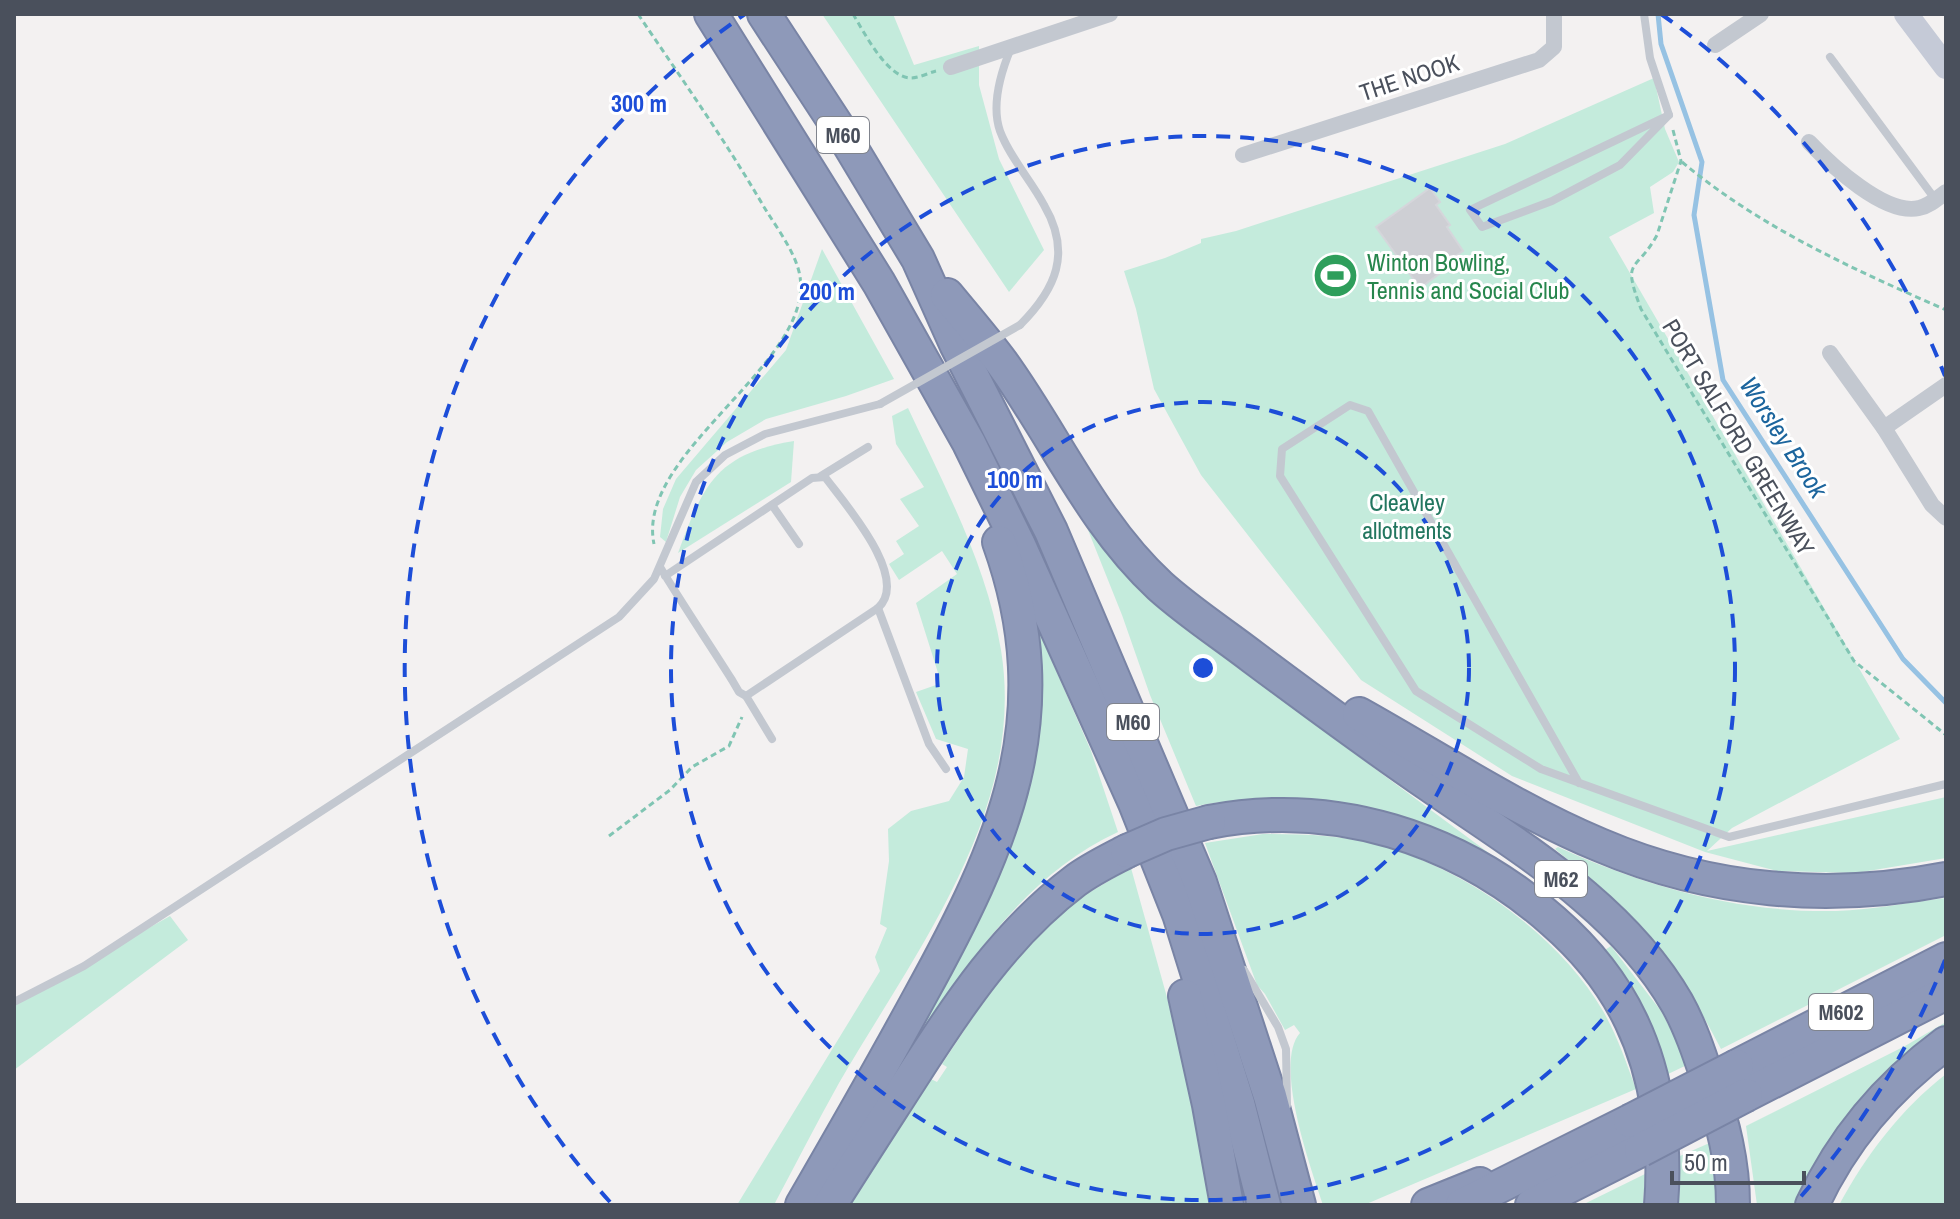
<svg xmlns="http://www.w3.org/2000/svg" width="1960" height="1219" viewBox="0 0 1960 1219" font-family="'Archivo Narrow',sans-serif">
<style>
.green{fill:#c4ebdc}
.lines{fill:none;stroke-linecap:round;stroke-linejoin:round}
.stream{stroke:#96c2e3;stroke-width:5}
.building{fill:#cecfd4;stroke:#d5d6db;stroke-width:2}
.highway-casing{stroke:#7984a5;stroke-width:36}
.path{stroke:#80c5b3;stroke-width:3;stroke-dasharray:6 4;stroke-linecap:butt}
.lane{stroke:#c3c8d0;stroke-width:8}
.street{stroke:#c3c8d0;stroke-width:16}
.secondary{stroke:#c5cad7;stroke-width:24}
.highway{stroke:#8e99b9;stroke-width:32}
.highway-bridge-casing{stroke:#7984a5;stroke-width:36;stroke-linecap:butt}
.lane-bridge{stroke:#c3c8d0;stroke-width:8}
.highway-bridge{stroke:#8e99b9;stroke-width:32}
.ring{fill:none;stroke:#1d4ed8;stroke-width:4;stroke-dasharray:14 10}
.labels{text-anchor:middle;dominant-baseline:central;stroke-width:6;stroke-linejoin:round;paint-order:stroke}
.shield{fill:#fff;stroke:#80848d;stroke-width:2}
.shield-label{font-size:22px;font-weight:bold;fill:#4a505c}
.street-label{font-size:24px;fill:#4a505c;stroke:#fff}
.leisure-label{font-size:24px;fill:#27864d;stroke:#fff;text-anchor:start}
.park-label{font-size:24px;fill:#22765f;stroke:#fff}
.water-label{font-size:26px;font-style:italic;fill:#1c659d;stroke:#fff}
.centre{fill:#1d4ed8;stroke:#fff;stroke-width:4}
.ring-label{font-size:24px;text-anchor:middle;font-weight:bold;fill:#1d4ed8;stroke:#fff;stroke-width:6;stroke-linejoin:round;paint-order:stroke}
</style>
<rect width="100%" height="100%" fill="#f3f1f1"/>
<g class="green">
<polygon points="822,14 893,14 914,65 979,46 979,85 999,159 1044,250 1009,292"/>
<polygon points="1654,78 1665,129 1679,162 1673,172 1650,187 1654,213 1609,237 1900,739 1732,828 1707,851 1946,797 1946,858 1856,873 1777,871 1705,852 1512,776 1361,680 1201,475 1154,389 1136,309 1124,271 1165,258 1201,243 1201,239 1236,231 1505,144"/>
<polygon points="822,249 894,379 846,396 766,419 727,442 696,470 680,497 666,542 660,537 663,509 676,479 786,350"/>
<path d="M908,408c36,77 79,157 93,242 26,161 -87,303 -162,433 -22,39 -42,79 -63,118l-2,4h-37l143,-234 -5,-14 12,-29 -7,-4 9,-63 -1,-32 23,-18 38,-10 15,-24 4,-28 -32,-10 -20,-47 20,-7 3,-9 -23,-73 41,-29 -15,-23 -43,29 -10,-16 15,-10 -8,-13 23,-15 -19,-27 24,-12 -28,-43 -4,-28z"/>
<path d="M794,441l-3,41 -113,71c25,-68 38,-99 116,-112z"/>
<path d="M1086,525l46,58 42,37 327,242c-98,-51 -193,-76 -305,-56l-46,-111 -28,-80z"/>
<path d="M1022,592l69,159 27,81c-91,42 -146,126 -201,206l-4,-1 68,-123 24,-51 26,-86 4,-28z"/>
<path d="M1263,834c40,0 81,1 120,12 83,24 176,89 220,165 14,24 23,51 33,78l-272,116h-41c-12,-36 -50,-142 -23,-172l-6,-8 -9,5 -20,-36 -8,-9 -52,-142z"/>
<path d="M1558,847c88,40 181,66 278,64 37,-1 74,-9 110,-13v37l-225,114c-20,-38 -42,-77 -70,-111 -27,-33 -62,-61 -96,-89z"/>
<polygon points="1131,868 1180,1044 1193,1100 1209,1205 850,1205 931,1079 937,1082 947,1067 942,1064 987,996 1041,931 1073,902"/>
<polygon points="170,916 188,940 14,1070 14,1004"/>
<polygon points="1611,946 1661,1011 1689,1064 1666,1075 1602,952"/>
<polygon points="1946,1022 1946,1027 1932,1037 1800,1195 1796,1205 1757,1205 1746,1126 1905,1046"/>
<path d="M1946,1074v131h-107c27,-50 62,-96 107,-131z"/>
<polygon points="1714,1141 1720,1205 1676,1205 1680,1156"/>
<polygon points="1645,1174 1643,1205 1582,1205"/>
</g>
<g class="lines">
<polyline class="stream" points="1658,14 1661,44 1702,162 1694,215 1723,380 1903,659 1946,703"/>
</g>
<polygon class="building" points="1430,188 1440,202 1436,205 1450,225 1447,227 1463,251 1444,264 1447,268 1420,288 1376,227"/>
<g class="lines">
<defs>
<g id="highway">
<polyline points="711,14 879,283 969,443 1019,545 1135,803 1179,914 1238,1103 1264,1205"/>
<polyline points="764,14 847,141 918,259 956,344 1051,531 1200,882 1270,1096 1299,1205"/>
<path d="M947,295c19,23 38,45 55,68 54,75 90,160 158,223 30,27 63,48 94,72 59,44 117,87 177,128 88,61 191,121 246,217 14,25 23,53 32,80 14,40 24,79 24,122"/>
<path d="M1359,714c79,44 157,96 241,131 110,47 229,57 346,34"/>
<path d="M1209,822c125,-24 249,15 344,99 31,27 60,62 78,100 27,56 35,123 30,184"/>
<polyline points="1185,996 1209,1105 1227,1205"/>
<polyline points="1737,1066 1946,959"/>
<polyline points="1746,1095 1946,993"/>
<path d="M802,1205c40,-69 79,-137 117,-207 84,-152 143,-281 80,-456"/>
<path d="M830,1205c27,-43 55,-86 82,-128 46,-72 94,-144 163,-196 16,-12 35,-21 52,-30"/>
<polyline points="1428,1205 1480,1184"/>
<polyline points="1462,1205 1630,1121"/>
<polyline points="1532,1205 1641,1150"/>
<path d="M1812,1205c30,-65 77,-120 134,-162"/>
</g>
</defs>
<use href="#highway" class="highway-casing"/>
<g class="path">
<path d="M638,14c43,64 87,126 126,193 11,18 26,38 33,58 33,91 -163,184 -143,279"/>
<path d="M853,14c11,18 34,64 58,64 8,0 17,-5 25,-7"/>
<path d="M1673,130l8,31 -24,74c-21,39 -36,21 -16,74l213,352 92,74"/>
<path d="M1682,162c79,66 171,107 264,148"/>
<polyline points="609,836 670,790 692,767 729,746 742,717"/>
</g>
<g class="lane">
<polyline points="1644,14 1650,58 1669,115"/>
<path d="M1011,48c-10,24 -20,57 -11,83 10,27 31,49 44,74 28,48 12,84 -24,120"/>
<polyline points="1830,57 1935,199"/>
<polygon points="1669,115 1620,165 1552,201 1482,227 1470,210"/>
<polyline points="821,476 868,447"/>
<polyline points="772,505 799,544"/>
<path d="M660,567c23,38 48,75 72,113l7,12 7,4 132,-88c33,-30 -34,-105 -53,-131l-13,1 -147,98"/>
<polyline points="878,608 929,744 946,769"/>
<polyline points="746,696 772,739"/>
<polyline points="1579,783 1368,411 1350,405 1282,449 1280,476 1416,691 1541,769 1729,837 1946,784"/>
<polyline points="1244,970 1278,1027 1286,1049 1287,1105"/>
<polyline points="14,1002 84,966 619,617 654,579 696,482 725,455 765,434 880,404"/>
</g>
<g class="street">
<polyline points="1715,45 1761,14"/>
<polyline points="951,67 1110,14"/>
<path d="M1809,142c22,23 76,74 110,66 10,-2 19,-10 27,-16"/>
<polyline points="1243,155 1539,60 1554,47 1554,14"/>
<polyline points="1830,353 1884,428 1932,505 1946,518"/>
<polyline points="1884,428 1946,385"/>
</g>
<polyline class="secondary" points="1906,14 1946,67"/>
<use href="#highway" class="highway"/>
<defs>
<g id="highway-bridge">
<polyline points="1127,851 1166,834 1209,822"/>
<polyline points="1630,1121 1737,1066"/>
<polyline points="1641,1150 1746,1095"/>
</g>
</defs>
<use href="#highway-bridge" class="highway-bridge-casing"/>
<polyline class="lane-bridge" points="880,404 1020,325"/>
<use href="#highway-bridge" class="highway-bridge"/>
</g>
<g class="ring">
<circle cx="1203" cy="668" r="266"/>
<circle cx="1203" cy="668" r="532"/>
<path d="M1945 960A798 798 0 0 1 1796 1202M610 1202A798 798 0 0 1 745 14M1661 14A798 798 0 0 1 1945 376"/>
</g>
<defs>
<symbol id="stadium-disc" viewBox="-11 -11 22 22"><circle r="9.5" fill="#2e9e5b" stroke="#fff"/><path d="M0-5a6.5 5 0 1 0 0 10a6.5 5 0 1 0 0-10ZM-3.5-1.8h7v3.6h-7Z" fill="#fff"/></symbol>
</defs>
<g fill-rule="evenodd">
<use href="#stadium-disc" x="1310" y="250" width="51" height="51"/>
</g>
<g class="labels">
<g class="shield">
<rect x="817" y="117" width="52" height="36" rx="6"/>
<rect x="1107" y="704" width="52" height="36" rx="6"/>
<rect x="1535" y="861" width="52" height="36" rx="6"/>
<rect x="1809" y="994" width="64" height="36" rx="6"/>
</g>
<g class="shield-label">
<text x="843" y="135">M60</text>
<text x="1133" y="722">M60</text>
<text x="1561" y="879">M62</text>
<text x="1841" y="1012">M602</text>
</g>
<g class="street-label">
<text transform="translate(1409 77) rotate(-18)">THE NOOK</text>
<text transform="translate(1739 437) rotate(59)">PORT SALFORD GREENWAY</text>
</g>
<g class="leisure-label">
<text x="1367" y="262">Winton Bowling,<tspan x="1367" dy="28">Tennis and Social Club</tspan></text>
</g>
<g class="park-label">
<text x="1407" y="502">Cleavley<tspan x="1407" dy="28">allotments</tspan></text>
</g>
<g class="water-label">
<text transform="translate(1784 437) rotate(57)">Worsley Brook</text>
</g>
</g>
<circle cx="1203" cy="668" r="12" class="centre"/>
<g class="ring-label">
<text x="639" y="112">300 m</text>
<text x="827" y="300">200 m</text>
<text x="1015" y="488">100 m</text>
</g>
<rect width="1960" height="1219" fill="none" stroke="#4a505c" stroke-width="32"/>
<path d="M1672 1171v12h132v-12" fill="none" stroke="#4a505c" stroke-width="4"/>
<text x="1684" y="1171" font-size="24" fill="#4a505c" stroke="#ffffff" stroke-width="6" paint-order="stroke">50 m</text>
</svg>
